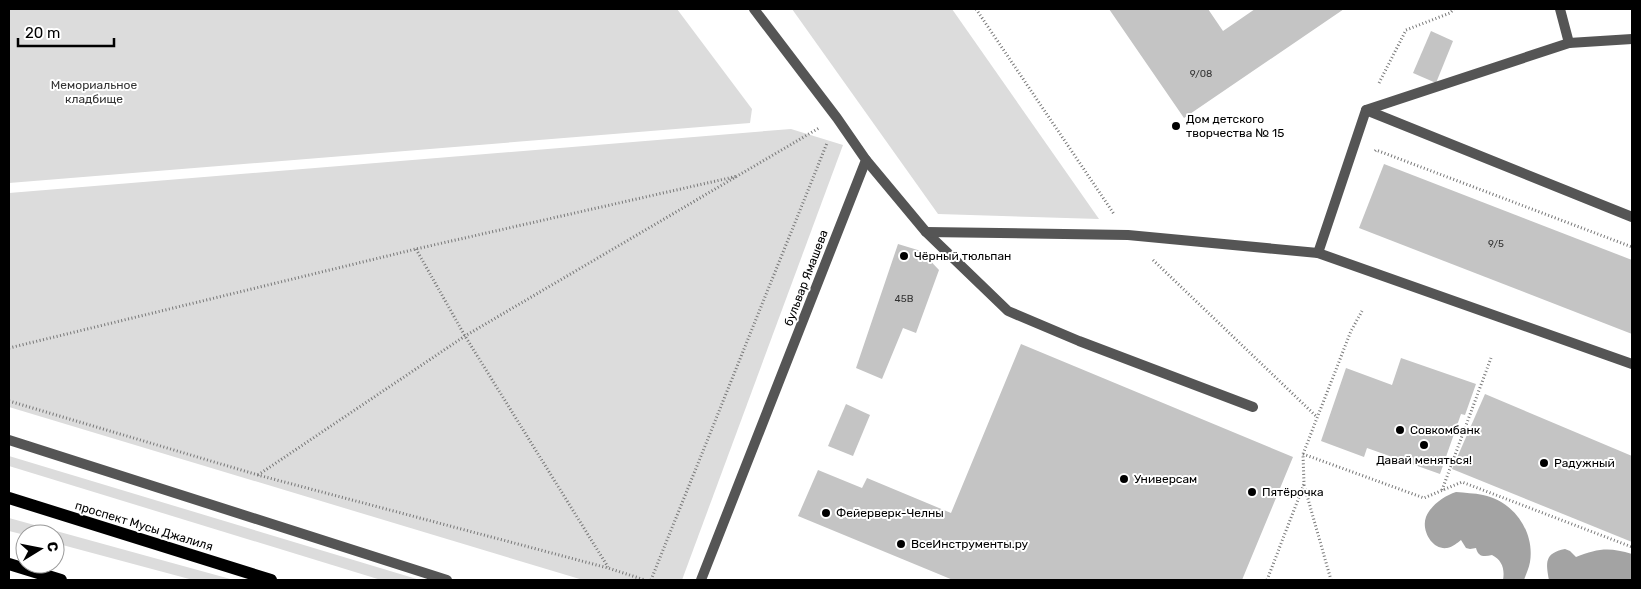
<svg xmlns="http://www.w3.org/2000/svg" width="1641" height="589" viewBox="0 0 1641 589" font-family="Rubik,sans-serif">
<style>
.green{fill:#dcdcdc}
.water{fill:#a3a3a3}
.building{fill:#c4c4c4}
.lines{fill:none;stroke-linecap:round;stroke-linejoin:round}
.path{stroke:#777;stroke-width:3;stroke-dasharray:1 2.5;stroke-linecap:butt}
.lane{stroke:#555;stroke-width:10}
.street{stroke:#555;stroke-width:10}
.primary{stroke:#000;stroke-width:12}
.poi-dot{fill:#000;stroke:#fff;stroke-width:2}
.labels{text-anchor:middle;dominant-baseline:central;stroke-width:4;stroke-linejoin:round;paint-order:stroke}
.number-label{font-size:10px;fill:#313131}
.park-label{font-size:12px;fill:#333;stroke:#fff}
.poi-label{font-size:12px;fill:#000;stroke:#fff;text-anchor:start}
.street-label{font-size:12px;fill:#000;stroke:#fff}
</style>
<rect width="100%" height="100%" fill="#fff"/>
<g class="green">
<polygon points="9,9 677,9 752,109 750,123 9,183"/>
<polygon points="792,9 952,9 1099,219 938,214"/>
<polygon points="791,129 843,145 682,580 583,580 9,407 9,193"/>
<polygon points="9,456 420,580 381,580 9,466"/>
<polygon points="9,518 234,580 193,580 55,543 55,534 25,535 9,531"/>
</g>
<g class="water">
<path d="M1456,492c9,1 18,1 27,3 30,6 52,36 47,67 -1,6 -4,12 -6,18h-21c2,-11 -1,-20 -11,-25 -8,2 -14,2 -16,-7l-6,1 -4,-1 -5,-8c-4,3 -8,7 -14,8 -15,2 -26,-18 -21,-31 5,-12 18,-21 30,-25z"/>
<path d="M1565,549l5,2 6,6c22,-9 34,-10 56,-3v26h-83c-3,-17 -5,-27 16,-31z"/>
</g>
<g class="building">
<polygon points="1109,9 1208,9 1223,31 1255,9 1344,9 1184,118"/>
<polygon points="1431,31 1453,41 1436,83 1413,73"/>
<polygon points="1384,164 1632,260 1632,334 1359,228"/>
<polygon points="898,244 921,251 939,270 916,333 903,328 882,379 856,368"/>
<polygon points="1021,344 1293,457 1242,580 953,580 798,516 818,470 862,488 867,478 951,513"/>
<polygon points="1401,358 1476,384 1465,415 1461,414 1440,474 1367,448 1364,457 1321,441 1346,368 1392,385"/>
<polygon points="1485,394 1632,456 1632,542 1452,469"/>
<polygon points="846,404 870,415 853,456 828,446"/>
</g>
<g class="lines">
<g class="path">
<polyline points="976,9 1114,214"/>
<polyline points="1379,83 1406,30 1450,13 1454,9"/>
<polyline points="1375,151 1376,150 1632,247"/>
<polyline points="416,249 465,336 608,567"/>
<polyline points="1153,260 1317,417"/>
<polyline points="9,348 416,249 738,176"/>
<polyline points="9,401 258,475 608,568 645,580"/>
<polyline points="1303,454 1424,498 1462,482 1632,547"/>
<polyline points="258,475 465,336 819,128"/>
<polyline points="1304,485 1331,580"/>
<polyline points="1442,490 1491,358"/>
<polyline points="651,580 827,143"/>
<polyline points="1267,580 1304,484 1303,454 1351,331 1362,311"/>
</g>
<g class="lane">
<polyline points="1560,9 1569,43"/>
<polyline points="1366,110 1569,43 1632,39"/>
<polyline points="866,160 926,232 1008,311 1079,341 1253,407"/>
<polyline points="926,232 1128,235 1318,253 1366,110 1632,217"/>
<polyline points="1318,253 1632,364"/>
</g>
<g class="street">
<polyline points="9,440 447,580"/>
<polyline points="701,580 866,160 837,118 754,9"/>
</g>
<g class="primary">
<polyline points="9,498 271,580"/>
<polyline points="9,564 61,580"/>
</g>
</g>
<g class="poi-dot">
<circle cx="1176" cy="126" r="5"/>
<circle cx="904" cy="256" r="5"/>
<circle cx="1400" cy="430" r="5"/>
<circle cx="1424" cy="445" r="5"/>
<circle cx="1544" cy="463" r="5"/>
<circle cx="1124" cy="479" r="5"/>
<circle cx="1252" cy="492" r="5"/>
<circle cx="826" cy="513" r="5"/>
<circle cx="901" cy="544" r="5"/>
</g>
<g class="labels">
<g class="number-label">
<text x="1201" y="74">9/08</text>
<text x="1496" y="244">9/5</text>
<text x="904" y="299">45В</text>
</g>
<g class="park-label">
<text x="94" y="85">Мемориальное<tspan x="94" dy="14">кладбище</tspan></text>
</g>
<g class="poi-label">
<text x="1186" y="119">Дом детского<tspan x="1186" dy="14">творчества № 15</tspan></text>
<text x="914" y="256">Чёрный тюльпан</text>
<text x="1410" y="430">Совкомбанк</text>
<text x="1424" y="460" text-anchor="middle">Давай меняться!</text>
<text x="1554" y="463">Радужный</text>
<text x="1134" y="479">Универсам</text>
<text x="1262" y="492">Пятёрочка</text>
<text x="836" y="513">Фейерверк-Челны</text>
<text x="911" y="544">ВсеИнструменты.ру</text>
</g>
<g class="street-label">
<text transform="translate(806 278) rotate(-69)">бульвар Ямашева</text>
<text transform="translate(144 526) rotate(17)">проспект Мусы Джалиля</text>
</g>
</g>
<rect width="1641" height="589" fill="none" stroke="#000000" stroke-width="20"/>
<g transform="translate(40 549) rotate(80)"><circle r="24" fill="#ffffff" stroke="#999999"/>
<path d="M0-4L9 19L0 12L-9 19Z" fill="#000000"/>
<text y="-8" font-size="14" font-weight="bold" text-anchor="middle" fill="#000000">С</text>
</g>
<path d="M18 38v8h96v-8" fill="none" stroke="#000000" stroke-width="2.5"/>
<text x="25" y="38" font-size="15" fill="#000000" stroke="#ffffff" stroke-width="4" paint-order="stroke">20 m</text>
</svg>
